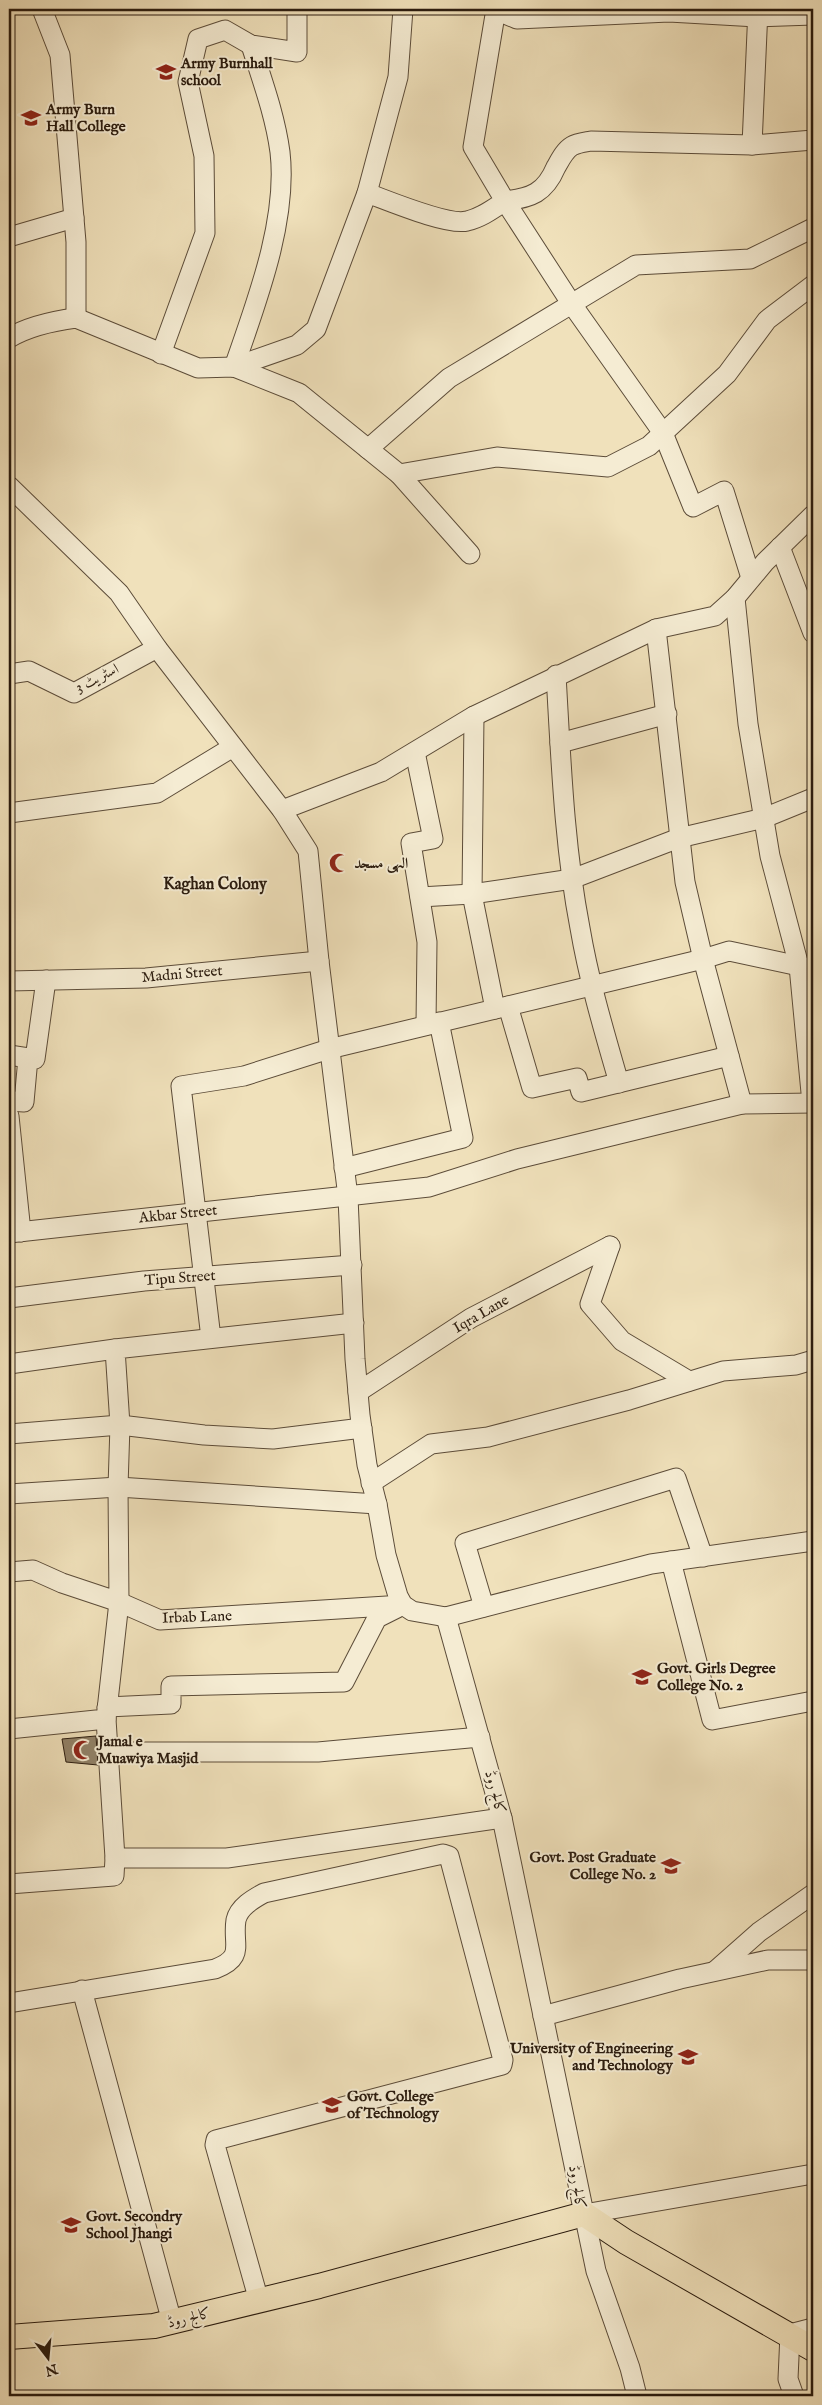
<svg xmlns="http://www.w3.org/2000/svg" width="822" height="2405" viewBox="0 0 822 2405" font-family="'IM FELL English',Amiri,serif">
<style>
.building{fill:#918268;stroke:#2a1b0e}
.lines{fill:none;stroke-linecap:round;stroke-linejoin:round}
.minor-casing{stroke:#5c4c39;stroke-width:21}
.major-casing{stroke:#2a1b0e;stroke-width:26}
.minor{stroke:#f5ecd3;stroke-width:19}
.major{stroke:#f0e1bb;stroke-width:24}
.labels{text-anchor:middle;dominant-baseline:central;stroke-width:4;stroke-linejoin:round;paint-order:stroke}
.poi-label{font-size:15px;font-weight:bold;fill:#2a1b0e;stroke:#f5ecd3;text-anchor:start}
.street-label{font-size:15px;fill:#2a1b0e;stroke:#f5ecd3}
.neighbourhood-label{font-size:16px;font-weight:bold;fill:#2a1b0e;stroke:#f5ecd3}
</style>
<rect width="100%" height="100%" fill="#f0e1bb"/>
<filter id="stains"><feTurbulence type="fractalNoise" baseFrequency=".004" numOctaves="4"/><feColorMatrix values="0 0 0 0 .2 0 0 0 0 .09 0 0 0 0 .02 0 0 0 .5 -.17"/></filter>
<radialGradient id="worn" r=".72"><stop offset=".6" stop-color="#630" stop-opacity="0"/><stop offset="1" stop-color="#630" stop-opacity=".3"/></radialGradient>
<polygon class="building" points="96,1736 98,1765 66,1762 62,1739"/>
<g class="lines">
<defs>
<g id="minor">
<polyline points="42,9 60,55 76,242 76,318"/>
<polyline points="493,9 517,19 669,12 757,17 813,15"/>
<polyline points="752,145 813,140"/>
<path d="M367,193c22,8 81,33 100,28 14,-3 26,-12 38,-20l-32,-54 23,-138"/>
<polyline points="9,237 74,218"/>
<path d="M9,338c20,-12 44,-17 67,-20l122,50 36,-1 65,26 100,81 98,-17 111,10 41,-21 78,-72 40,-54 46,-35"/>
<polyline points="161,354 205,233 204,156 188,82 198,39 225,30 251,45 297,52 297,9"/>
<polyline points="234,367 297,345 316,329 367,193 398,77 403,9"/>
<path d="M234,367c22,-64 54,-146 46,-215 -5,-37 -18,-72 -29,-107"/>
<polyline points="368,449 449,378 636,265 750,259 813,228"/>
<polyline points="399,474 470,554"/>
<polyline points="9,486 119,593 157,648 282,810 308,851 319,961 348,1197 355,1359 360,1415 367,1465 377,1504 386,1555 398,1596 403,1605 412,1611 446,1617 651,1564 813,1541"/>
<polyline points="780,547 813,633"/>
<path d="M751,578l-27,-87 -31,16 -30,-74 -92,-130 -66,-102c26,-3 40,-8 51,-34 4,-7 9,-17 16,-21 5,-3 14,-4 19,-5l161,4 6,-136"/>
<polyline points="735,598 748,724 770,856 799,966 812,1103"/>
<polyline points="656,629 685,882 703,959 742,1104"/>
<polyline points="9,674 29,671 74,693 157,648"/>
<path d="M556,675c5,85 8,170 24,253 9,53 24,103 39,155"/>
<polyline points="474,716 472,894 495,1009"/>
<polyline points="560,743 667,714"/>
<polyline points="415,752 433,839 411,843 427,942 426,1025"/>
<polyline points="282,810 381,772 474,716 656,629 715,616 735,598 765,562 813,515"/>
<polyline points="9,813 157,793 233,747"/>
<polyline points="420,897 472,894 572,879 679,838 764,818 813,798"/>
<polyline points="9,981 146,978 319,961"/>
<polyline points="508,1006 532,1088 577,1078 581,1092 729,1056"/>
<polyline points="9,1055 35,1059 46,980"/>
<polyline points="9,1101 24,1102 28,1058"/>
<polyline points="9,1116 21,1232"/>
<polyline points="344,1168 463,1138 439,1022"/>
<polyline points="9,1233 429,1187 517,1159 742,1104 813,1103"/>
<polyline points="610,1246 590,1304 622,1341 689,1381"/>
<polyline points="9,1298 144,1281 352,1265"/>
<polyline points="211,1338 181,1086 244,1076 329,1049 703,959 729,951 813,969"/>
<polyline points="9,1364 115,1349"/>
<polyline points="358,1392 471,1318 610,1246"/>
<polyline points="9,1434 120,1425 204,1435 273,1439 362,1428"/>
<polyline points="371,1483 431,1444 488,1437 629,1400 723,1371 796,1365 813,1360"/>
<polyline points="9,1494 118,1487 377,1504"/>
<polyline points="671,1561 712,1720 813,1701"/>
<polyline points="9,1572 33,1570 62,1583 119,1602 118,1487 120,1425 115,1349 354,1323"/>
<polyline points="484,1607 465,1543 676,1478 703,1557"/>
<polyline points="446,1617 502,1818 596,2271 630,2368 637,2396"/>
<polyline points="107,1707 171,1704 171,1686 344,1682 377,1618 397,1608"/>
<polyline points="9,1729 106,1719 119,1602 160,1620 403,1605"/>
<polyline points="108,1752 318,1752 480,1737"/>
<polyline points="115,1858 227,1858 502,1818"/>
<polyline points="9,1884 114,1876 115,1858 106,1719"/>
<polyline points="716,1970 759,1932 813,1894"/>
<polyline points="82,1990 172,2322"/>
<path d="M9,2003l206,-34c31,-12 17,-24 21,-49 3,-13 17,-21 28,-27l179,-39 6,2 54,204 -1,5 -286,75 -1,5 44,156"/>
<polyline points="543,2016 680,1979 768,1960 813,1960"/>
<polyline points="584,2214 813,2174"/>
<polyline points="794,2396 788,2379 790,2334 813,2328"/>
</g>
<polyline id="major" points="9,2337 154,2326 319,2286 584,2214 626,2242 813,2349"/>
</defs>
<use href="#minor" class="minor-casing"/>
<use href="#major" class="major-casing"/>
<use href="#minor" class="minor"/>
<use href="#major" class="major"/>
</g>
<defs>
<symbol id="school-bare" viewBox="-9 -9 18 18"><path d="M0-5L7-2L0 1L-7-2ZM-4 1L0 2.5L4 1V4Q0 6-4 4Z" fill="#8f2418" stroke="#f5ecd3" stroke-width="2.5" paint-order="stroke"/></symbol>
<symbol id="university-bare" viewBox="-9 -9 18 18"><path d="M0-5L7-2L0 1L-7-2ZM-4 1L0 2.5L4 1V4Q0 6-4 4Z" fill="#8f2418" stroke="#f5ecd3" stroke-width="2.5" paint-order="stroke"/></symbol>
<symbol id="mosque-bare" viewBox="-9 -9 18 18"><path d="M3.5-4.9A6 6 0 1 0 3.5 4.9A5 5 0 1 1 3.5-4.9Z" fill="#8f2418" stroke="#f5ecd3" stroke-width="2.5" paint-order="stroke"/></symbol>
</defs>
<g fill-rule="evenodd">
<use href="#school-bare" x="152" y="58" width="28" height="28"/>
<use href="#university-bare" x="17" y="104" width="28" height="28"/>
<use href="#mosque-bare" x="325" y="849" width="28" height="28"/>
<use href="#university-bare" x="628" y="1663" width="28" height="28"/>
<use href="#mosque-bare" x="69" y="1736" width="28" height="28"/>
<use href="#university-bare" x="657" y="1852" width="28" height="28"/>
<use href="#university-bare" x="674" y="2043" width="28" height="28"/>
<use href="#university-bare" x="318" y="2091" width="28" height="28"/>
<use href="#school-bare" x="57" y="2211" width="28" height="28"/>
</g>
<g class="labels">
<g class="poi-label">
<text x="181" y="63">Army Burnhall<tspan x="181" dy="17">school</tspan></text>
<text x="46" y="109">Army Burn<tspan x="46" dy="17">Hall College</tspan></text>
<text x="354" y="863">الہی مسجد</text>
<text x="657" y="1668">Govt. Girls Degree<tspan x="657" dy="17">College No. 2</tspan></text>
<text x="98" y="1741">Jamal e<tspan x="98" dy="17">Muawiya Masjid</tspan></text>
<text x="656" y="1857" text-anchor="end">Govt. Post Graduate<tspan x="656" dy="17">College No. 2</tspan></text>
<text x="673" y="2048" text-anchor="end">University of Engineering<tspan x="673" dy="17">and Technology</tspan></text>
<text x="347" y="2096">Govt. College<tspan x="347" dy="17">of Technology</tspan></text>
<text x="86" y="2216">Govt. Secondry<tspan x="86" dy="17">School Jhangi</tspan></text>
</g>
<g class="street-label">
<text transform="translate(97 678) rotate(-26)">اسٹریٹ 3</text>
<text transform="translate(182 974) rotate(-5)">Madni Street</text>
<text transform="translate(178 1214) rotate(-6)">Akbar Street</text>
<text transform="translate(180 1278) rotate(-4)">Tipu Street</text>
<text transform="translate(481 1314) rotate(-30)">Iqra Lane</text>
<text transform="translate(197 1617) rotate(-2)">Irbab Lane</text>
<text transform="translate(495 1792) rotate(75)">کالج روڈ</text>
<text transform="translate(577 2187) rotate(81)">کالج روڈ</text>
<text transform="translate(189 2318) rotate(-14)">کالج روڈ</text>
</g>
<g class="neighbourhood-label">
<text x="215" y="885">Kaghan Colony</text>
</g>
</g>
<rect width="822" height="2405" fill="none" stroke="#f0e1bb" stroke-width="30"/>
<rect x="10" y="10" width="802" height="2385" fill="none" stroke="#2a1b0e" stroke-width="2.5"/>
<rect x="15" y="15" width="792" height="2375" fill="none" stroke="#2a1b0e"/>
<g transform="translate(48 2358) rotate(164)" stroke="#f5ecd3" stroke-width="4" paint-order="stroke">
<path d="M0-4L9 19L0 12L-9 19Z" fill="#2a1b0e"/>
<text y="-8" font-size="14" font-weight="bold" text-anchor="middle" fill="#2a1b0e">N</text>
</g>
<rect width="100%" height="100%" filter="url(#stains)"/>
<rect width="100%" height="100%" fill="url(#worn)"/>
</svg>
